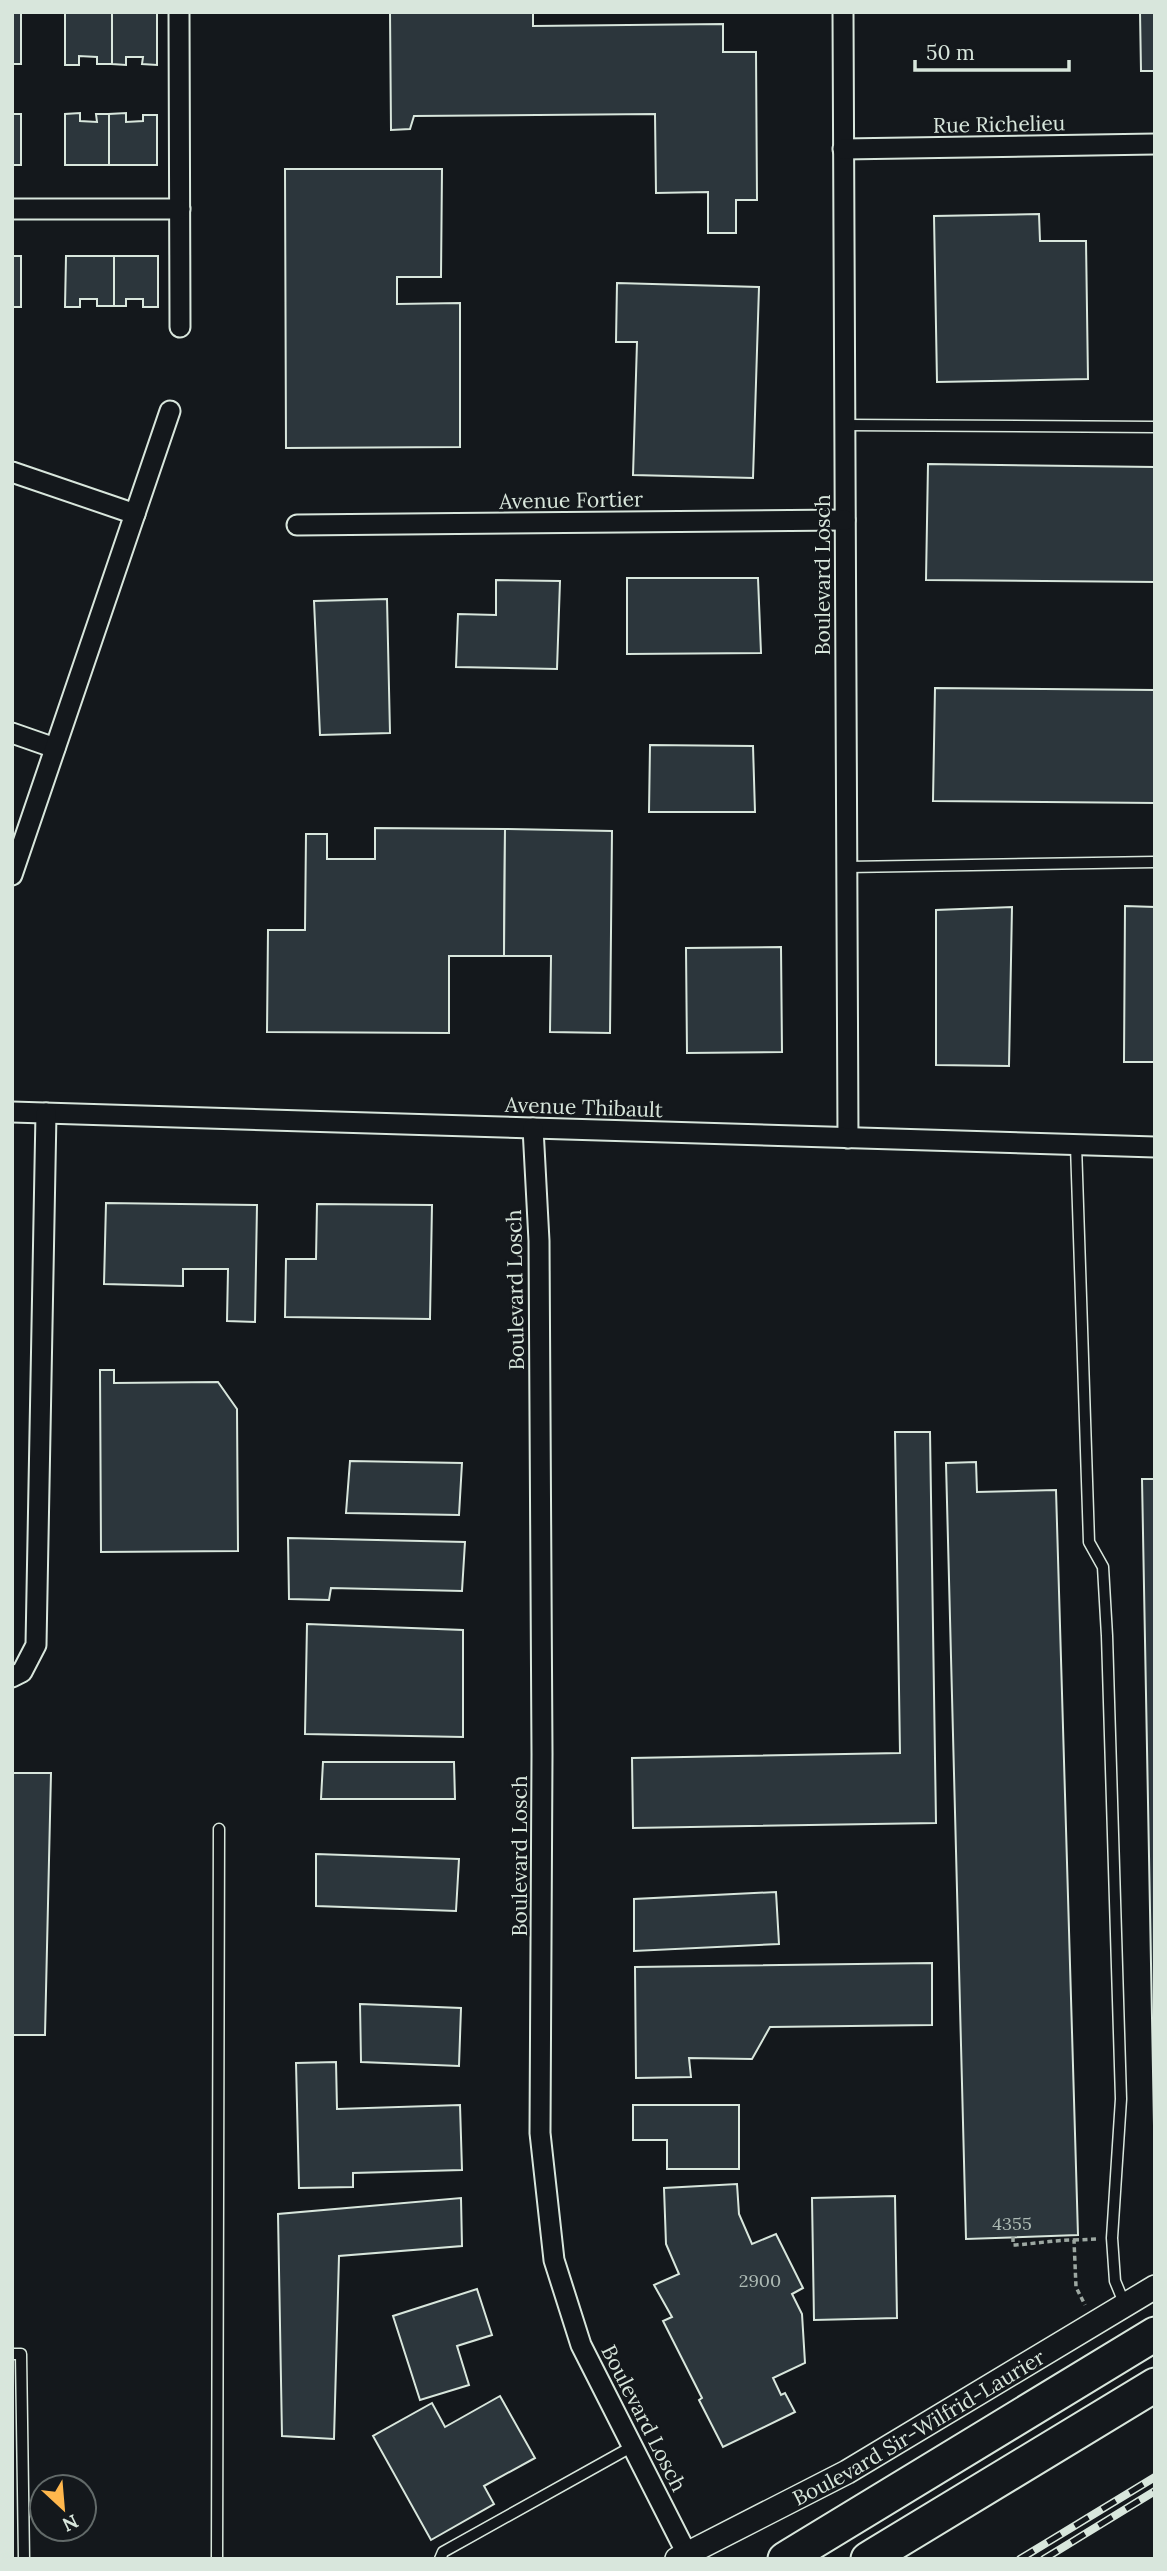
<svg xmlns="http://www.w3.org/2000/svg" width="1167" height="2571" viewBox="0 0 1167 2571" font-family="Lora,serif">
<style>
.building{fill:#2c363c;stroke:#d8e6dc;stroke-width:2}
.lines{fill:none;stroke-linecap:round;stroke-linejoin:round}
.service-casing{stroke:#d8e6dc;stroke-width:13}
.minor-casing{stroke:#d8e6dc;stroke-width:23}
.tertiary-casing{stroke:#d8e6dc;stroke-width:26}
.motorway-casing{stroke:#d8e6dc;stroke-width:37}
.path{stroke:#9da8a2;stroke-width:3.5;stroke-dasharray:5 3.5;stroke-linecap:butt}
.service{stroke:#14181c;stroke-width:10}
.minor{stroke:#14181c;stroke-width:19}
.tertiary{stroke:#14181c;stroke-width:23}
.motorway{stroke:#14181c;stroke-width:33}
.rail-casing{stroke:#d8e6dc;stroke-width:8}
.rail{stroke:#14181c;stroke-width:5;stroke-dasharray:16;stroke-linecap:butt}
.labels{text-anchor:middle;dominant-baseline:central;stroke-width:5;stroke-linejoin:round;paint-order:stroke}
.number-label{font-size:18px;fill:#adbab4}
.street-label{font-size:21px;fill:#d8e6dc;stroke:#14181c}
</style>
<rect width="100%" height="100%" fill="#14181c"/>
<g class="building">
<polygon points="390,12 533,12 533,26 723,24 723,52 756,52 757,200 736,200 736,233 708,233 708,192 656,193 655,114 414,116 410,129 391,130"/>
<polygon points="1140,12 1155,12 1155,71 1141,71"/>
<rect x="12" y="13" width="9" height="51"/>
<polygon points="65,13 112,13 112,64 97,64 97,57 79,56 79,65 65,65"/>
<polygon points="112,13 157,13 157,65 142,64 143,57 126,57 126,65 112,64"/>
<polygon points="80,113 80,121 97,122 96,114 109,114 109,165 65,165 65,114"/>
<polygon points="126,113 126,122 143,121 143,115 157,115 157,165 109,165 109,114"/>
<rect x="12" y="114" width="9" height="51"/>
<polygon points="285,169 442,169 441,277 397,277 397,304 460,303 460,447 286,448"/>
<polygon points="1039,214 1040,241 1086,241 1088,379 937,382 934,216"/>
<rect x="12" y="256" width="9" height="51"/>
<polygon points="66,256 114,256 114,306 97,306 97,299 80,299 80,307 65,307"/>
<polygon points="114,256 158,256 158,307 143,307 143,299 126,299 126,306 114,306"/>
<polygon points="617,283 759,287 753,478 633,475 637,342 616,342"/>
<polygon points="928,464 1155,467 1155,582 926,580"/>
<polygon points="627,578 758,578 761,653 627,654"/>
<polygon points="496,580 560,581 557,669 456,667 458,614 496,615"/>
<polygon points="387,599 390,733 320,735 314,601"/>
<polygon points="935,688 1155,690 1155,803 933,801"/>
<polygon points="650,745 753,746 755,812 649,812"/>
<polygon points="375,828 505,829 504,956 449,956 449,1033 267,1032 268,930 305,930 306,834 327,834 327,859 375,859"/>
<polygon points="505,829 612,831 610,1033 550,1032 551,956 504,956"/>
<polygon points="1125,906 1155,907 1155,1062 1124,1062"/>
<polygon points="1012,907 1009,1066 936,1065 936,910"/>
<polygon points="781,947 782,1052 687,1053 686,948"/>
<polygon points="106,1203 257,1205 255,1322 227,1321 228,1269 183,1269 183,1286 104,1284"/>
<polygon points="317,1204 432,1205 430,1319 285,1317 286,1259 316,1259"/>
<polygon points="100,1370 114,1370 114,1383 218,1382 237,1409 238,1551 101,1552"/>
<polygon points="895,1432 930,1432 936,1823 633,1828 632,1758 900,1753"/>
<polygon points="350,1461 462,1463 459,1515 346,1513"/>
<polygon points="976,1462 977,1492 1056,1490 1078,2235 966,2239 946,1463"/>
<polygon points="1142,1479 1155,1479 1155,2179"/>
<polygon points="288,1538 465,1542 462,1591 331,1588 329,1600 289,1599"/>
<polygon points="307,1624 463,1630 463,1737 305,1734"/>
<polygon points="323,1762 454,1762 455,1799 321,1799"/>
<polygon points="12,1773 51,1773 45,2035 12,2035"/>
<polygon points="316,1854 459,1859 456,1911 316,1906"/>
<polygon points="776,1892 779,1944 634,1951 634,1899"/>
<polygon points="932,1963 932,2025 770,2027 752,2059 689,2058 691,2077 636,2078 635,1967"/>
<polygon points="360,2004 461,2008 459,2066 361,2062"/>
<polygon points="336,2062 337,2109 460,2105 462,2170 353,2173 353,2187 299,2188 296,2063"/>
<polygon points="633,2105 739,2105 739,2169 667,2169 667,2140 633,2140"/>
<polygon points="737,2184 739,2214 752,2244 776,2234 803,2288 792,2294 802,2314 805,2363 773,2378 781,2395 785,2393 795,2412 723,2447 699,2400 702,2398 663,2321 672,2317 654,2285 679,2274 666,2244 664,2188"/>
<polygon points="895,2196 897,2318 814,2320 812,2198"/>
<polygon points="461,2198 462,2246 339,2256 334,2439 282,2436 278,2214"/>
<polygon points="477,2289 492,2335 457,2346 469,2385 420,2400 393,2316"/>
<polygon points="500,2396 535,2458 484,2486 494,2504 431,2540 373,2436 432,2403 445,2427"/>
</g>
<g class="lines">
<defs>
<g id="service">
<polyline points="845,425 1155,427"/>
<polyline points="847,867 1155,862"/>
<polyline points="1076,1145 1089,1542 1103,1567 1107,1636 1121,2099 1112,2238 1115,2281 1125,2305"/>
<polyline points="12,2354 21,2354 24,2559"/>
<polyline points="217,2559 219,1829"/>
<polyline points="440,2559 443,2552 633,2446"/>
</g>
<g id="minor">
<polyline points="179,12 180,327"/>
<polyline points="843,12 848,1138"/>
<polyline points="843,149 1155,144"/>
<polyline points="12,209 180,209"/>
<polyline points="12,472 135,514"/>
<polyline points="297,525 845,520"/>
<polyline points="12,733 55,748"/>
<polyline points="12,875 170,411"/>
<polyline points="12,1112 1155,1147"/>
<polyline points="533,1128 539,1241 542,1754 540,2133 554,2260 581,2345 687,2554"/>
<polyline points="12,1677 22,1672 36,1645 46,1113"/>
</g>
<g id="tertiary">
<path id="s1" d="M677,2559l170,-87 308,-185"/>
</g>
<g id="motorway">
<polyline points="785,2559 1155,2334"/>
<polyline points="868,2559 1155,2385"/>
</g>
</defs>
<use href="#service" class="service-casing"/>
<use href="#minor" class="minor-casing"/>
<use href="#tertiary" class="tertiary-casing"/>
<use href="#motorway" class="motorway-casing"/>
<g class="path">
<path d="M1013,2237v8c22,-1 40,-5 61,-5l2,47 9,18"/>
<polyline points="1074,2240 1097,2239"/>
</g>
<use href="#service" class="service"/>
<use href="#minor" class="minor"/>
<use href="#tertiary" class="tertiary"/>
<use href="#motorway" class="motorway"/>
<defs>
<g id="rail">
<polyline points="1020,2559 1155,2477"/>
<polyline points="1044,2559 1155,2491"/>
</g>
</defs>
<use href="#rail" class="rail-casing"/>
<use href="#rail" class="rail"/>
</g>
<g class="labels">
<g class="number-label">
<text x="1012" y="2223">4355</text>
<text x="760" y="2280">2900</text>
</g>
<g class="street-label">
<text transform="translate(999 124) rotate(-1)">Rue Richelieu</text>
<text transform="translate(571 500) rotate(-1)">Avenue Fortier</text>
<text transform="translate(822 575) rotate(-90)">Boulevard Losch</text>
<text transform="translate(584 1107) rotate(2)">Avenue Thibault</text>
<text transform="translate(515 1290) rotate(-91)">Boulevard Losch</text>
<text transform="translate(519 1856) rotate(-90)">Boulevard Losch</text>
<text transform="translate(644 2418) rotate(63)">Boulevard Losch</text>
<text stroke="none"><textPath href="#s1" startOffset="275">Boulevard Sir-Wilfrid-Laurier</textPath></text>
</g>
</g>
<rect width="1167" height="2571" fill="none" stroke="#d8e6dc" stroke-width="28"/>
<g transform="translate(63 2508) rotate(154)"><circle r="33" fill="#14181c" stroke="#626a69" stroke-width="2"/>
<path d="M0-5L12 26L0 18L-12 26Z" fill="#ffb74d"/>
<text y="-10" font-size="19" font-weight="bold" text-anchor="middle" fill="#d8e6dc">N</text>
</g>
<path d="M915 60v10h154v-10" fill="none" stroke="#d8e6dc" stroke-width="3.5"/>
<text x="926" y="60" font-size="21" fill="#d8e6dc" stroke="#14181c" stroke-width="5" paint-order="stroke">50 m</text>
</svg>
